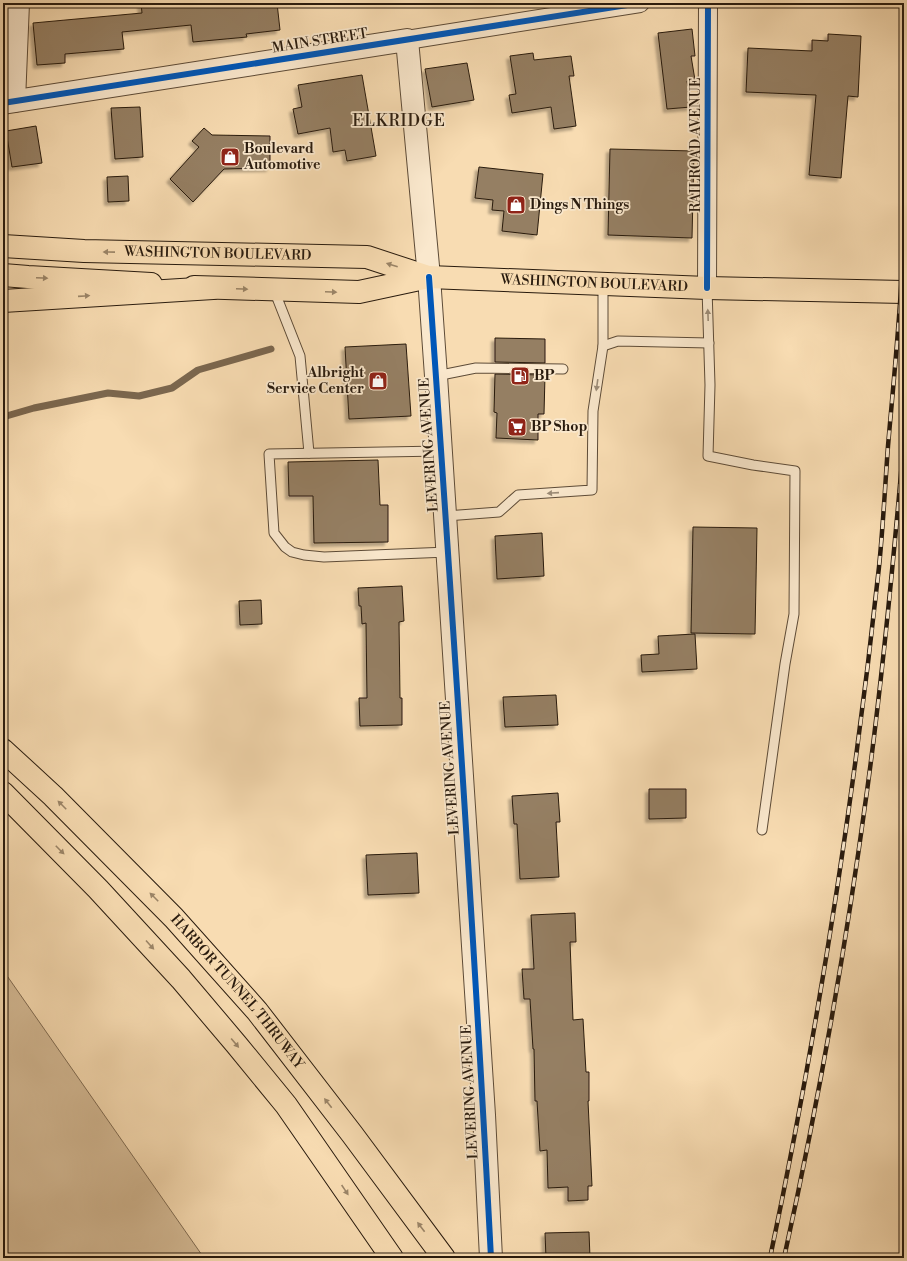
<svg xmlns="http://www.w3.org/2000/svg" width="907" height="1261" viewBox="0 0 907 1261" font-family="'Libre Bodoni',serif">
<style>
.green{fill:#d5bb96;stroke:#7f6b52}
.lines{fill:none;stroke-linecap:round;stroke-linejoin:round}
.stream{stroke:#7b674f;stroke-width:7}
.building{fill:#957f63;stroke:#291b0e;filter:url(#shadow)}
.service-casing{stroke:#5d4b37;stroke-width:11}
.minor-casing{stroke:#5d4b37;stroke-width:20}
.tertiary-casing{stroke:#5d4b37;stroke-width:24}
.primary-casing{stroke:#291b0e;stroke-width:24}
.motorway-casing{stroke:#291b0e;stroke-width:24}
.service{stroke:#fae8cd;stroke-width:9}
.minor{stroke:#fae8cd;stroke-width:18}
.tertiary{stroke:#fae8cd;stroke-width:22}
.primary{stroke:#f8dcb2;stroke-width:22}
.motorway{stroke:#f8dcb2;stroke-width:22}
.rail-casing{stroke:#291b0e;stroke-width:4.5}
.rail{stroke:#fae8cd;stroke-width:3;stroke-dasharray:9;stroke-linecap:butt}
.cycleway-casing{stroke:#fae8cd;stroke-width:8}
.cycleway{stroke:#0057b8;stroke-width:6}
.oneway{fill:#9b8568}
.oneway2{fill:#9c8c77}
.labels{text-anchor:middle;dominant-baseline:central;stroke-width:3.5;stroke-linejoin:round;paint-order:stroke}
.street-label{font-size:14px;fill:#291b0e;stroke:#fae8cd}
.poi-label{font-size:14px;font-weight:bold;fill:#291b0e;stroke:#fae8cd;text-anchor:start}
.quarter-label{font-size:16px;letter-spacing:1px;fill:#291b0e;stroke:#fae8cd}
</style>
<defs>
<filter id="shadow"><feDropShadow dx="-3.5" dy="3.5" stdDeviation="1" flood-color="#0004"/></filter>
</defs>
<rect width="100%" height="100%" fill="#f8dcb2"/>
<filter id="stains"><feTurbulence type="fractalNoise" baseFrequency=".005" numOctaves="4"/><feColorMatrix values="0 0 0 0 .2 0 0 0 0 .09 0 0 0 0 .02 0 0 0 .5 -.17"/></filter>
<radialGradient id="worn" r=".72"><stop offset=".6" stop-color="#630" stop-opacity="0"/><stop offset="1" stop-color="#630" stop-opacity=".3"/></radialGradient>
<polygon class="green" points="3,970 204,1258 3,1258"/>
<g class="lines">
<polyline class="stream" points="3,417 34,408 108,393 139,396 172,388 198,370 271,349"/>
</g>
<g class="building">
<polygon points="141,3 277,3 280,30 246,34 247,37 193,42 191,25 122,32 124,49 65,54 65,63 37,65 33,23 142,13"/>
<polygon points="692,29 695,56 691,56 695,80 687,81 691,107 667,109 658,33"/>
<polygon points="828,34 861,36 858,97 848,96 841,178 809,175 816,95 746,92 748,48 812,51 812,40 828,41"/>
<polygon points="533,53 534,60 571,56 574,76 569,76 576,126 554,129 551,107 512,113 509,95 516,94 510,56"/>
<polygon points="467,63 474,100 432,107 425,69"/>
<polygon points="362,75 376,156 347,161 345,150 333,152 330,128 298,134 293,109 302,107 298,85"/>
<polygon points="140,107 143,157 115,159 111,108"/>
<polygon points="36,126 42,163 12,167 6,131"/>
<polygon points="204,128 212,135 270,136 270,168 224,169 193,202 170,179 199,147 192,141"/>
<polygon points="610,149 694,151 692,238 608,235"/>
<polygon points="479,167 543,174 537,235 502,231 504,211 492,210 493,200 475,198"/>
<polygon points="128,176 129,201 108,202 107,177"/>
<polygon points="495,338 545,339 545,363 495,362"/>
<polygon points="406,344 411,416 349,419 345,347"/>
<polygon points="495,374 545,375 544,414 538,414 538,440 496,438 497,413 494,412"/>
<polygon points="378,460 380,505 388,505 388,542 314,543 313,496 289,496 288,462"/>
<polygon points="693,527 757,528 755,634 691,633"/>
<polygon points="542,533 544,576 497,579 495,536"/>
<polygon points="402,586 404,621 399,622 400,698 402,698 402,725 360,726 359,698 367,698 366,623 362,624 361,606 359,606 358,588"/>
<polygon points="261,600 262,624 240,625 239,601"/>
<polygon points="695,634 697,669 642,672 641,655 659,654 658,636"/>
<polygon points="556,695 558,725 505,727 503,697"/>
<polygon points="649,789 686,789 686,818 649,819"/>
<polygon points="558,793 560,822 556,822 559,877 520,879 517,824 514,824 512,796"/>
<polygon points="417,853 419,893 368,895 366,855"/>
<polygon points="575,913 576,942 570,942 573,1020 583,1019 586,1072 589,1072 589,1101 588,1101 592,1186 588,1186 588,1200 568,1201 568,1187 548,1188 547,1150 540,1151 537,1101 535,1101 534,1049 533,1049 530,999 524,999 522,969 534,969 531,915"/>
<polygon points="589,1232 590,1258 546,1258 545,1233"/>
</g>
<g class="lines">
<defs>
<g id="service">
<polyline points="707,288 710,385 708,456 753,465 795,471 794,614 785,664 762,830"/>
<polyline points="274,290 300,356 309,453"/>
<polyline points="603,346 618,341 709,343"/>
<polyline points="436,376 476,368 563,369"/>
<polyline points="441,451 269,454 274,533 285,547 292,552 304,555 324,557 448,552"/>
<polyline points="446,516 499,512 518,495 592,490 593,411 603,346 603,284"/>
</g>
<g id="minor">
<polyline points="407,40 640,3"/>
<polyline points="707,288 708,3"/>
</g>
<g id="tertiary">
<polyline points="14,101 18,3"/>
<polyline points="3,103 407,40 429,277 436,376 484,1115 491,1258"/>
</g>
<g id="primary">
<path id="s1" d="M3,246l81,5 283,6 61,20"/>
<polyline points="3,275 28,277 151,284"/>
<path id="s2" d="M194,287l165,5 70,-15 278,11 197,4"/>
</g>
<g id="motorway">
<polyline points="3,301 213,288"/>
<path id="s3" d="M3,750l50,46 121,122 83,93 95,123 92,124"/>
<polyline points="3,793 98,889 181,979 236,1044 286,1105 392,1258"/>
</g>
</defs>
<use href="#service" class="service-casing"/>
<use href="#minor" class="minor-casing"/>
<use href="#tertiary" class="tertiary-casing"/>
<use href="#primary" class="primary-casing"/>
<use href="#motorway" class="motorway-casing"/>
<use href="#service" class="service"/>
<use href="#minor" class="minor"/>
<use href="#tertiary" class="tertiary"/>
<use href="#primary" class="primary"/>
<use href="#motorway" class="motorway"/>
<defs>
<g id="rail">
<path d="M770,1258c48,-228 84,-459 109,-691 4,-40 6,-80 9,-121 5,-58 11,-117 14,-175 1,-33 1,-66 2,-99"/>
<path d="M784,1258c34,-154 62,-311 83,-467 16,-117 27,-235 37,-352"/>
</g>
</defs>
<use href="#rail" class="rail-casing"/>
<use href="#rail" class="rail"/>
<defs>
<g id="cycleway">
<polyline points="3,103 640,3"/>
<path d="M429,277c23,327 45,654 62,981"/>
<polyline points="707,288 708,3"/>
</g>
</defs>
<use href="#cycleway" class="cycleway-casing"/>
<use href="#cycleway" class="cycleway"/>
</g>
<defs><path id="oneway-solid" d="M-6-.8H1V-3.2L6.5 0L1 3.2V.8H-6Z"/></defs>
<g class="oneway">
<use href="#oneway-solid" transform="translate(109 252) rotate(-179)"/>
<use href="#oneway-solid" transform="translate(392 265) rotate(-162)"/>
<use href="#oneway-solid" transform="translate(42 278) rotate(3)"/>
<use href="#oneway-solid" transform="translate(242 289) rotate(2)"/>
<use href="#oneway-solid" transform="translate(331 292) rotate(2)"/>
<use href="#oneway-solid" transform="translate(84 296) rotate(-4)"/>
<use href="#oneway-solid" transform="translate(62 805) rotate(-135)"/>
<use href="#oneway-solid" transform="translate(60 850) rotate(45)"/>
<use href="#oneway-solid" transform="translate(154 897) rotate(-135)"/>
<use href="#oneway-solid" transform="translate(150 945) rotate(48)"/>
<use href="#oneway-solid" transform="translate(235 1043) rotate(50)"/>
<use href="#oneway-solid" transform="translate(328 1103) rotate(-128)"/>
<use href="#oneway-solid" transform="translate(345 1190) rotate(56)"/>
<use href="#oneway-solid" transform="translate(421 1227) rotate(-127)"/>
</g>
<g class="oneway2">
<use href="#oneway-solid" transform="translate(708 315) rotate(-92)"/>
<use href="#oneway-solid" transform="translate(597 385) rotate(98)"/>
<use href="#oneway-solid" transform="translate(553 493) rotate(176)"/>
</g>
<defs>
<symbol id="shop-square" viewBox="-11 -11 22 22"><rect x="-9" y="-9" width="18" height="18" rx="4" fill="#8f2418" stroke="#fae8cd"/><path d="M-5-2.5h2.3a2.7 3.5 0 0 1 5.4 0H5L5.5 6h-11ZM-1.5-2.5h3a1.5 2.3 0 0 0-3 0Z" fill="#fff"/></symbol>
<symbol id="fuel-square" viewBox="-11 -11 22 22"><rect x="-9" y="-9" width="18" height="18" rx="4" fill="#8f2418" stroke="#fae8cd"/><path d="M-5.5-6h7V0h2V4h1.3V-2.5L3-4.5l.8-.8L6-3V5H2.5V1h-1V6h-7ZM-4.2-4.7v3.2H.2V-4.7Z" fill="#fff"/></symbol>
<symbol id="supermarket-square" viewBox="-11 -11 22 22"><rect x="-9" y="-9" width="18" height="18" rx="4" fill="#8f2418" stroke="#fae8cd"/><path d="M-6-5.5h2.5l.6 2H6L4.5 2H-2.5L-4.4-4H-6ZM-1.5 3.2a1.3 1.3 0 1 0 .1 0ZM3 3.2a1.3 1.3 0 1 0 .1 0Z" fill="#fff"/></symbol>
</defs>
<g fill-rule="evenodd">
<use href="#shop-square" x="219" y="146" width="22" height="22"/>
<use href="#shop-square" x="505" y="194" width="22" height="22"/>
<use href="#fuel-square" x="509" y="365" width="22" height="22"/>
<use href="#shop-square" x="367" y="370" width="22" height="22"/>
<use href="#supermarket-square" x="506" y="416" width="22" height="22"/>
</g>
<g class="labels">
<g class="street-label">
<text transform="translate(320 41) rotate(-9)">MAIN STREET</text>
<text transform="translate(696 145) rotate(-90)">RAILROAD AVENUE</text>
<text stroke="none"><textPath href="#s1" startOffset="215">WASHINGTON BOULEVARD</textPath></text>
<text stroke="none"><textPath href="#s2" startOffset="402">WASHINGTON BOULEVARD</textPath></text>
<text transform="translate(429 445) rotate(-94)">LEVERING AVENUE</text>
<text transform="translate(450 768) rotate(-94)">LEVERING AVENUE</text>
<text stroke="none"><textPath href="#s3" startOffset="337">HARBOR TUNNEL THRUWAY</textPath></text>
<text transform="translate(470 1092) rotate(-93)">LEVERING AVENUE</text>
</g>
<g class="poi-label">
<text x="244" y="149">Boulevard<tspan x="244" dy="16">Automotive</tspan></text>
<text x="530" y="205">Dings N Things</text>
<text x="364" y="373" text-anchor="end">Albright<tspan x="364" dy="16">Service Center</tspan></text>
<text x="534" y="376">BP</text>
<text x="531" y="427">BP Shop</text>
</g>
<g class="quarter-label">
<text x="399" y="121">ELKRIDGE</text>
</g>
</g>
<rect width="907" height="1261" fill="none" stroke="#f8dcb2" stroke-width="16"/>
<rect x="4" y="4" width="899" height="1253" fill="none" stroke="#291b0e" stroke-width="2"/>
<rect x="8" y="8" width="891" height="1245" fill="none" stroke="#291b0e"/>
<rect width="100%" height="100%" filter="url(#stains)"/>
<rect width="100%" height="100%" fill="url(#worn)"/>
</svg>
